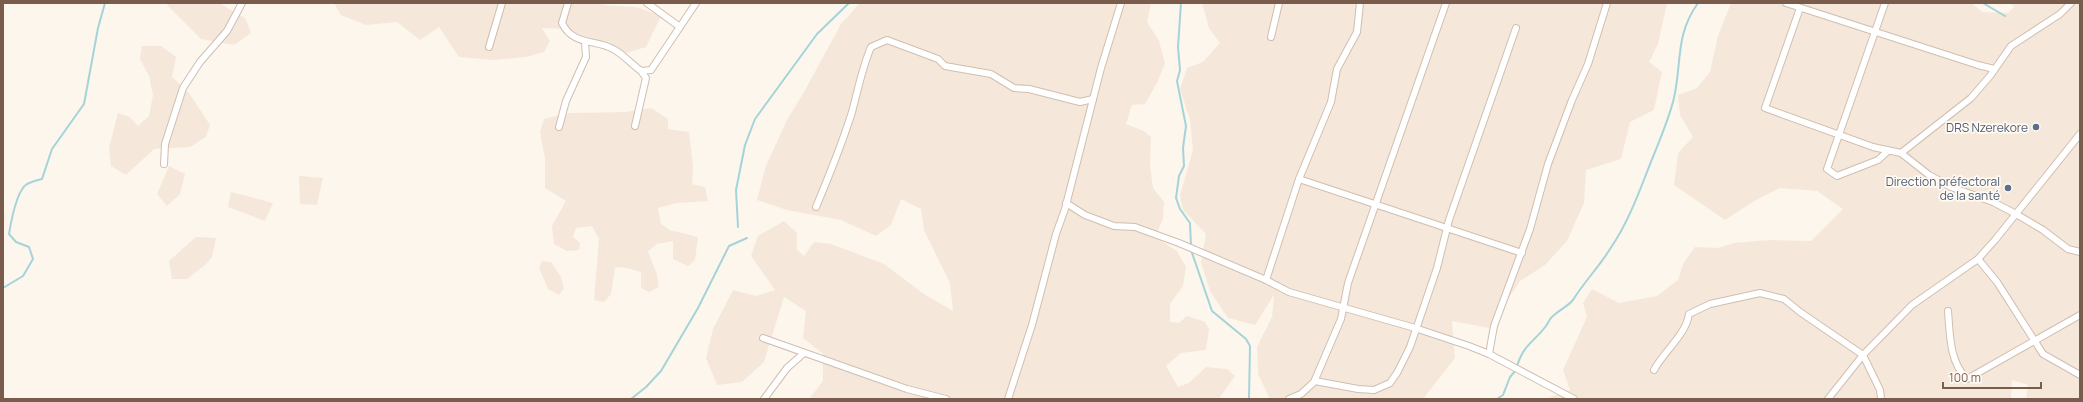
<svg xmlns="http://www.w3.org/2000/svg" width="2083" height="402" viewBox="0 0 2083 402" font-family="Manrope,sans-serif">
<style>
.residential{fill:#f5e8da}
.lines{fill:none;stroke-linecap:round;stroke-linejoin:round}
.stream{stroke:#a5d3da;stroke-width:2}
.street-casing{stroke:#d1beb0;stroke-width:8}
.street{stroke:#fff;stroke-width:6}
.service-dot{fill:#5c6f8a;stroke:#fffaf3;stroke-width:1.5}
.labels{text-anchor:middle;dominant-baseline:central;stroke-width:3.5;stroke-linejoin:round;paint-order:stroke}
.service-label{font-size:12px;fill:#4e5e75;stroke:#fffaf3;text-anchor:end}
</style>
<rect width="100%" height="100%" fill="#fdf6ec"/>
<g class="residential">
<polygon points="168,3 219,3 245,18 251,33 234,45 201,39 167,5"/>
<polygon points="334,3 602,3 604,5 636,7 661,16 646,47 619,55 566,29 542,28 550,41 544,52 526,57 494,60 459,57 439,27 420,40 397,22 366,25 341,15"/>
<polygon points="860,3 1151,3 1147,22 1159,41 1165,63 1157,83 1145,104 1132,105 1126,124 1144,131 1151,137 1150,165 1153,188 1164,202 1163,219 1155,237 1177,251 1186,267 1183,286 1170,304 1170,322 1179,323 1187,316 1205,322 1209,329 1206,350 1181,353 1166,366 1178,387 1189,383 1206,367 1227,369 1235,376 1220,397 1222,399 809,399 823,381 823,354 803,338 806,311 784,297 764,362 742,382 717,385 706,358 713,329 733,290 756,296 775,290 751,256 758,236 784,221 797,233 797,250 804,256 814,242 831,244 858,254 884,264 924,294 953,311 950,283 924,230 921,209 901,199 891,225 876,236 841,220 787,210 757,200 766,166 787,120 804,92 841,24"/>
<polygon points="1202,3 1667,3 1658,44 1649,62 1662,72 1654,110 1630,122 1621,159 1586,170 1584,203 1567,241 1545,265 1520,281 1489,328 1452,321 1455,358 1423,399 1270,399 1258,374 1257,347 1272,317 1274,295 1255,325 1228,318 1210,291 1201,263 1206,234 1183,210 1180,195 1193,150 1190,120 1180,89 1187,68 1203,62 1220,43 1209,28"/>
<polygon points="1731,3 1972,3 1982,12 2008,13 2014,7 2011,3 2080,3 2080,399 2026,399 2028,385 2012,380 2011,399 1545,399 1570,390 1563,370 1587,317 1583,303 1592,289 1619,303 1657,296 1678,280 1683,264 1695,247 1718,248 1734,243 1770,240 1811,241 1843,209 1817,191 1780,188 1756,200 1725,220 1674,185 1678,153 1693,137 1680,115 1678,95 1697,88 1710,72 1718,36"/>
<polygon points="142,46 161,46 176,57 172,77 189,93 210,125 206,137 190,147 154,149 126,175 111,166 109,148 118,113 130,117 138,126 149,116 153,95 149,76 140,59"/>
<polygon points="651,108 668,119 668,129 689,132 693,166 692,184 705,187 708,201 677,203 658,208 661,224 670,230 698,237 695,260 688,266 673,259 673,241 657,244 648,251 657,275 659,287 649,292 641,288 641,272 627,268 615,267 611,294 604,302 594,300 599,239 592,226 576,228 573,237 580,243 579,250 567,251 554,244 552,226 566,201 545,188 545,159 540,132 544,119 569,113 626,112"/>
<polygon points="169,166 185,174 180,194 167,206 157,194"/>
<polygon points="299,176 323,178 317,205 300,204"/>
<polygon points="231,192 273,203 265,221 228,207"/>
<polygon points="196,237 216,238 212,257 205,265 187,279 172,279 169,261"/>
<polygon points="542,261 551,262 561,277 564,288 559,295 548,289 539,268"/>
</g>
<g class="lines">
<g class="stream">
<polyline points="1181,3 1178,47 1180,70 1177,81 1186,126 1183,148 1184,166 1179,176 1176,198 1180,209 1190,223 1191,246"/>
<polyline points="1983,3 2005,16"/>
<polyline points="738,227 736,190 745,145 755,119 817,34 849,3"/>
<polyline points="1191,250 1212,311 1246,339 1250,346 1249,399"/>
<path d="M3,288l20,-12 10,-17 -4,-12 -13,-5 -7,-8c2,-12 7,-43 18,-50 4,-2 10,-4 15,-5l10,-30 32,-45 14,-76 7,-25"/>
<path d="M1517,366c7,-22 16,-23 29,-40 2,-3 4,-8 7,-10 6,-6 14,-9 20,-16 11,-18 26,-33 37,-51 16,-23 27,-51 37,-77 9,-24 21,-49 27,-74 8,-36 1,-63 24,-95"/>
<polyline points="631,399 646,387 661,371 698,308 729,246 747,238"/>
<polyline points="1497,399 1503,395 1510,377 1516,370"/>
</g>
<defs>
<g id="street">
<path d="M568,3l-6,20c11,23 33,16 51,26 10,5 18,15 28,22l10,-1 45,-67"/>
<polyline points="647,3 680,27"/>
<polyline points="1786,3 1978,65 1994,69"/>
<polyline points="1885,3 1827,169 1837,176 1878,160 1888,151"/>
<polyline points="1800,8 1765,108 1873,147 1901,153 1929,175 1951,187 1993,202 2016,214 2043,230 2068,249 2080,252"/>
<polyline points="1271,37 1279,3"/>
<polyline points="489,47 502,3"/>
<polyline points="635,126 646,78 641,71"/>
<polyline points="559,127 566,101 586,57 585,42"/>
<polyline points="1901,153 1971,98 1990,76 2011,46 2060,14 2071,3"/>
<polyline points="164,164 165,144 183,88 200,62 227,31 242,3"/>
<polyline points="1299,179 1522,253"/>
<polyline points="1066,203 1085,215 1114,226 1135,227 1179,243 1266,280 1289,292 1415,328 1469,346 1489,354 1574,399"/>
<path d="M816,207c13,-31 26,-63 36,-95 6,-22 10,-44 19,-65l16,-7 51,19 7,7 46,8 23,14 15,1 51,13 13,-3"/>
<polyline points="1978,259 1997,282 2043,354 2080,375"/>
<polyline points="1266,280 1299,179 1331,102 1337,69 1357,32 1360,3"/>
<path d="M1948,311c2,23 1,50 19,68l113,-64"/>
<polyline points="763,338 907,389 946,399"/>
<polyline points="1489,354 1494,326 1530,229 1548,164 1572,100 1588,64 1607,3"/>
<path d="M1654,370c10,-19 32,-35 35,-56l21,-10 50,-11 24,6 16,13 63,43 17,35 1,9"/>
<polyline points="1315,381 1358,389 1374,390 1390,383 1397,373 1410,347 1437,268 1449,220 1516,28"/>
<polyline points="764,399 787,368 804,353"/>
<polyline points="1008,399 1032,325 1056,234 1065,209 1101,68 1121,3"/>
<polyline points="1289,399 1301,394 1314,382 1341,319 1348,283 1446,3"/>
<polyline points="1828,399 1863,355 1912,305 1978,259 1995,240 2080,134"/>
</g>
</defs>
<use href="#street" class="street-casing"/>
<use href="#street" class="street"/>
</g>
<g class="service-dot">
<circle cx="2036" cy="127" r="4"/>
<circle cx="2008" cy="188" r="4"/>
</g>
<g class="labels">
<g class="service-label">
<text x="2028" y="127">DRS Nzerekore</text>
<text x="2000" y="181">Direction préfectoral<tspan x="2000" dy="14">de la santé</tspan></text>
</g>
</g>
<rect width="2083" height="402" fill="none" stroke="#7a5c4d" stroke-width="8"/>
<path d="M1943 382v6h98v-6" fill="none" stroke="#7a5c4d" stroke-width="2"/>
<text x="1949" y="382" font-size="12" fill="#7a5c4d" stroke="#fffaf3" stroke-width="3" paint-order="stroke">100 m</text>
</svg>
